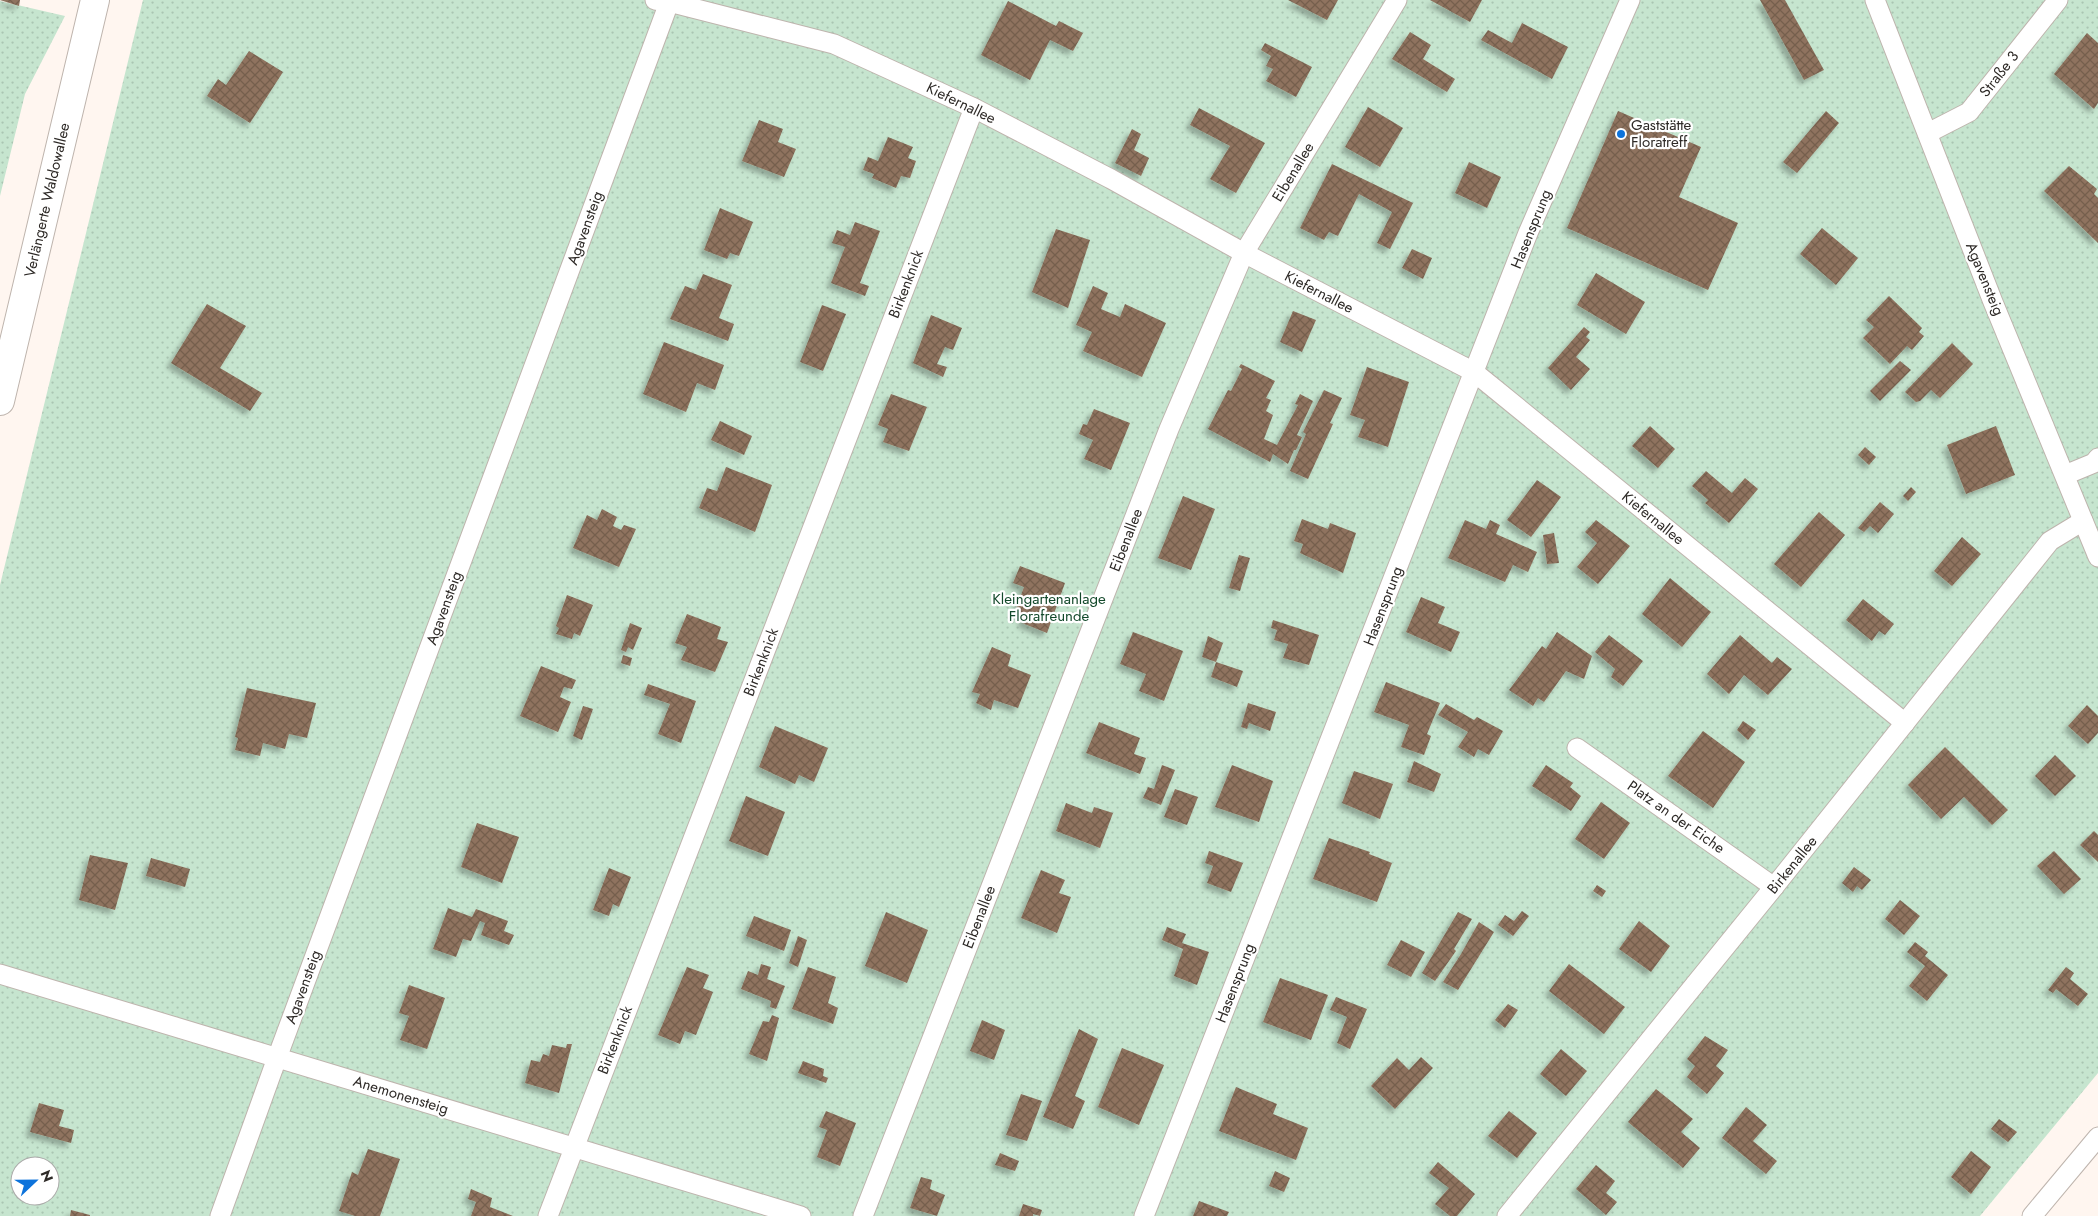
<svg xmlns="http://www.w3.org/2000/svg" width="2098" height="1216" viewBox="0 0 2098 1216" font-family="Jost,sans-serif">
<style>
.park{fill:url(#park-dots);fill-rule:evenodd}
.building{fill:url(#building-cross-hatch);filter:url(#shadow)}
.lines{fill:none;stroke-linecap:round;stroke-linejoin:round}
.service-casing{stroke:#beb4ad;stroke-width:21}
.tertiary-casing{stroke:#beb4ad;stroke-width:30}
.service{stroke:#fff;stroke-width:19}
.tertiary{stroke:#fff;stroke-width:28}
.poi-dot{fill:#0d73db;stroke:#fff;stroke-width:2}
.labels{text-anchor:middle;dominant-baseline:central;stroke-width:4.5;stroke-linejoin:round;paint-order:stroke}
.street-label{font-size:15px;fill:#2e2a27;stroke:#fff}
.poi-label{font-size:15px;fill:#2e2a27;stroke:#fff;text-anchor:start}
.park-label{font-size:15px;fill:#13492b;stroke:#fff}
</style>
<defs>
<pattern id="park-dots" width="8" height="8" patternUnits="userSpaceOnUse" patternTransform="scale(1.25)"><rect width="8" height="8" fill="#c6e5cf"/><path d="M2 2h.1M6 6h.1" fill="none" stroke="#aac5b2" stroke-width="1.8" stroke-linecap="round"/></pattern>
<pattern id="building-cross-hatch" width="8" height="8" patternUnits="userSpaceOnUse" patternTransform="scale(1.25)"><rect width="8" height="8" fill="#8f735e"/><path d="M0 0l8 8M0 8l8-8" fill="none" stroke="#755f4e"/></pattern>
<filter id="shadow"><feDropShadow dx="-4.5" dy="4.5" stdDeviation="2.5" flood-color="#0004"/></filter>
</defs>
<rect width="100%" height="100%" fill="#fff6f0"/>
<g class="park">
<path d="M143,0h1955v1073l-118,143h-1980v-631zM20,1166h30v30h-30z"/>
<polygon points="0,1 65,16 25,94 0,196"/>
</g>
<g class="building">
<polygon points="0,0 20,0 19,6"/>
<polygon points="1288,0 1338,0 1327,20"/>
<polygon points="1430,0 1482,0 1470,22"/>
<polygon points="1760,0 1785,0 1824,70 1804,80"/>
<polygon points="1008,1 1056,26 1059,21 1083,33 1073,51 1050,40 1030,80 981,55"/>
<polygon points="1522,23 1568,47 1552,79 1481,40 1488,30 1512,43"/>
<polygon points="1410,32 1431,45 1423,59 1455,79 1447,92 1392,59"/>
<polygon points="2087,33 2098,43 2098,103 2094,109 2054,74"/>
<polygon points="1265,43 1312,67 1296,97 1266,81 1273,69 1266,66 1271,56 1261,50"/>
<polygon points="249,51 283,72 250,123 207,96 218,79 226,85"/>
<polygon points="1368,107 1403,128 1380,167 1345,147"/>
<polygon points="1199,108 1265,143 1236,193 1210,179 1230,146 1190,125"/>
<polygon points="1618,111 1701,147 1679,197 1738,223 1708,290 1567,228"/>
<polygon points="1826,111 1839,123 1797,173 1783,162"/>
<polygon points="759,120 783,129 778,142 796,149 784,177 742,161"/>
<polygon points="1132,129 1141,134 1134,150 1149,158 1141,176 1115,163"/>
<polygon points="888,137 913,147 908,158 916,161 910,178 901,176 896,188 872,178 874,174 863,170 868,157 878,161"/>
<polygon points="1469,162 1501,177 1487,208 1455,193"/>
<polygon points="1332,164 1413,203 1390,249 1377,243 1392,212 1359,194 1338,236 1329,232 1324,240 1300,228"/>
<polygon points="2069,166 2097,189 2094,194 2098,198 2098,243 2044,191"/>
<polygon points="720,208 753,222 739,256 730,253 727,259 704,250"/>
<polygon points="855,222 880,231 860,283 869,286 865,296 831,283 845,247 832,243 837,230 850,235"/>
<polygon points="1822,228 1858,258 1836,285 1800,254"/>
<polygon points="1056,229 1090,240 1068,308 1032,292"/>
<polygon points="1412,249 1432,258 1423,279 1402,268"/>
<polygon points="1596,273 1645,302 1626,334 1577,305"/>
<polygon points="703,274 732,285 719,318 734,324 728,341 670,319 685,286 696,290"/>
<polygon points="1093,286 1108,293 1101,309 1120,317 1125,304 1166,323 1142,377 1083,351 1092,332 1076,325"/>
<polygon points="1889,296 1922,328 1919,332 1924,336 1912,350 1907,346 1890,364 1863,338 1874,327 1866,320"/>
<polygon points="207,304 246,326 220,368 262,393 250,411 171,363"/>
<polygon points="822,305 846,314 823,371 800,362"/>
<polygon points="1293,311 1316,320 1302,352 1280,342"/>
<polygon points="931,315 962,328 953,350 945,347 937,364 947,367 943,377 913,363"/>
<polygon points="1584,327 1590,332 1586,337 1590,340 1576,357 1590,369 1571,390 1548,368"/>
<polygon points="664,342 724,365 715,390 697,383 686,412 643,394"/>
<polygon points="1952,343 1973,364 1940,398 1931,390 1920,401 1916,402 1905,392"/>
<polygon points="1900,361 1911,370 1880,401 1870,391"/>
<polygon points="1241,364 1275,381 1266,398 1271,400 1266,411 1273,415 1264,439 1277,445 1298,405 1295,404 1300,394 1313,401 1297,435 1302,437 1296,450 1294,450 1288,464 1273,454 1270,462 1208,429 1228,390 1231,391 1242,369 1239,367"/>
<polygon points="1367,367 1409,382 1388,447 1358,437 1365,420 1350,415"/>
<polygon points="1324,390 1342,398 1330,423 1333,424 1308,479 1290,471 1306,434 1303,432"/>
<polygon points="891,394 927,407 909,451 883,442 888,429 878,425"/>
<polygon points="1094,409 1130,423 1111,470 1084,459 1093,440 1079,434 1083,424 1087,425"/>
<polygon points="720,421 752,436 744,455 711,440"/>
<polygon points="1650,426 1675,449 1658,468 1632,446"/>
<polygon points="1996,426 2015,475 1966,494 1947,445"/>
<polygon points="1865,447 1876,457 1869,465 1858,455"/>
<polygon points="726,467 772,485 755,532 699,508 707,488 717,491"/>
<polygon points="1706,471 1732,493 1745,478 1758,489 1729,523 1705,503 1708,500 1692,486"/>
<polygon points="1537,480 1561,497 1531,537 1507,520"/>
<polygon points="1911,487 1916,492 1908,501 1903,496"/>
<polygon points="1183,496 1215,509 1191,570 1158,558"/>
<polygon points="1880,502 1894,514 1878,533 1870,526 1864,532 1858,528"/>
<polygon points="602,509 617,517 613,526 621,530 624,525 636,529 619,567 573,548 587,515 597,520"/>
<polygon points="1819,512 1845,535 1801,587 1774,564"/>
<polygon points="1302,519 1328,529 1330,523 1356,533 1343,573 1300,553 1303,544 1294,541"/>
<polygon points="1465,520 1486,529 1490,520 1500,525 1496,534 1537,552 1528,572 1513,565 1505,582 1448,558"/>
<polygon points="1596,520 1630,546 1598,584 1577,567 1597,543 1585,532"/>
<polygon points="1554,533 1559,563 1547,564 1543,535"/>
<polygon points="1962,537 1981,554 1952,586 1934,571"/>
<polygon points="1239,555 1250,558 1240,591 1229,588"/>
<polygon points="1020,566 1065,583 1047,633 1022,623 1024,617 1015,612 1024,587 1013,583"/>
<polygon points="1670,578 1711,612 1682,647 1642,614"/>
<polygon points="567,595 593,605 580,636 574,633 572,639 556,634 559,628 556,626"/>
<polygon points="1421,597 1445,607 1438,623 1460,632 1451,652 1406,632"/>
<polygon points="1863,599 1894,624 1885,635 1879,631 1872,641 1846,620"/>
<polygon points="687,614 721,627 717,639 728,642 715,672 681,660 687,647 675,643"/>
<polygon points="1273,620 1319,635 1309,665 1283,658 1288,644 1274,640 1277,630 1271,628"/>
<polygon points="630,623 642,628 633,650 628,647 626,652 621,650"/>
<polygon points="1133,632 1183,651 1164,701 1139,691 1146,674 1120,664"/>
<polygon points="1557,632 1592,656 1584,679 1566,671 1544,702 1538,698 1533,706 1509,690 1542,646 1546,649"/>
<polygon points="1609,635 1643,661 1623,686 1611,677 1615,669 1595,652"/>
<polygon points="1740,635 1772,663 1777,657 1792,669 1768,695 1744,675 1729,694 1707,674"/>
<polygon points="1208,636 1223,643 1216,662 1202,657"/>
<polygon points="992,647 1011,655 1008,666 1031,675 1018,708 994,700 991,710 976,703 980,694 972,692"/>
<polygon points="623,655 632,658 630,666 621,663"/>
<polygon points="1216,662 1243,671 1237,687 1211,677"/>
<polygon points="541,666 576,680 572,689 564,687 560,697 571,702 558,732 520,716"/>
<polygon points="1386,682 1440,703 1427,734 1431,736 1424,755 1401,747 1409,725 1374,712"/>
<polygon points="648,684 696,701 681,743 658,734 670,704 644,695"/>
<polygon points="247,688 316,703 307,738 289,734 285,749 263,743 260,756 235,750 238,738 235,737"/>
<polygon points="1248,703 1276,712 1270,731 1249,723 1247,729 1241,727"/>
<polygon points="1446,704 1474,720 1477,717 1503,731 1489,755 1478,749 1474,757 1458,747 1468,732 1438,715"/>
<polygon points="2087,705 2098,716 2098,733 2088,744 2068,726"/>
<polygon points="583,706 593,709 582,740 573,736"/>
<polygon points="1743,721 1756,730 1748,740 1737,730"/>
<polygon points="1099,722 1140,738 1134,754 1146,758 1140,774 1086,753"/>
<polygon points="775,726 828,748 814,782 799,775 795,784 759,767"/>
<polygon points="1703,731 1745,762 1713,808 1668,776"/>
<polygon points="1945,747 2008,810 1992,825 1964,797 1941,819 1908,785"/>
<polygon points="2055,755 2076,776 2055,796 2035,776"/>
<polygon points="1414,761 1441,774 1434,792 1407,782"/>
<polygon points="1162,765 1175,770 1161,805 1143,798 1148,787 1154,789"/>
<polygon points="1232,765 1273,781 1259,822 1215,807"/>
<polygon points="1546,765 1573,783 1570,787 1581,796 1571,811 1532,786"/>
<polygon points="1354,771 1393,784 1380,819 1342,803"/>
<polygon points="1175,789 1198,797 1187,825 1164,817"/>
<polygon points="746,796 785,812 768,856 729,841"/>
<polygon points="1601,802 1630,823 1604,859 1575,839"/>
<polygon points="1066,803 1092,813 1094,807 1113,813 1100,848 1056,831"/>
<polygon points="477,823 519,837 502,883 461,867"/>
<polygon points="2094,831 2098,835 2098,862 2080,845"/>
<polygon points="1329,838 1370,852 1369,854 1392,863 1377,902 1313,879"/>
<polygon points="1209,851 1243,863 1231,892 1207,883 1213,866 1205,863"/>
<polygon points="2054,851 2081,879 2064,894 2037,866"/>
<polygon points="90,855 128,863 115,910 79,900"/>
<polygon points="151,858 190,869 185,887 146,876"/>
<polygon points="1854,867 1871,880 1862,890 1857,886 1853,892 1842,883"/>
<polygon points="609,868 631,877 619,907 613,904 609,916 593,910"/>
<polygon points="1041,870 1065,880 1059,893 1071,897 1057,933 1021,918"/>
<polygon points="1597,885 1606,891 1602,897 1593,891"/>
<polygon points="1900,900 1920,916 1904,935 1885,919"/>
<polygon points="448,908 472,917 476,909 508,921 504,931 514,935 509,945 481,935 485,923 480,921 471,941 463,939 456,957 433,949"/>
<polygon points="1522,911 1529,916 1513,936 1498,925 1505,915 1514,921"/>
<polygon points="886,912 928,930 907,983 865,966"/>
<polygon points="1458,912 1472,919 1454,949 1456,951 1435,981 1422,973"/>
<polygon points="754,916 791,930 784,951 746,936"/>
<polygon points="1639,921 1670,946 1651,972 1619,949"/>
<polygon points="1479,922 1494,932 1458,990 1443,982 1461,954"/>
<polygon points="1167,927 1186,934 1182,943 1209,952 1197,985 1174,976 1183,949 1162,940"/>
<polygon points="798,936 807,940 798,967 789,963"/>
<polygon points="1401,940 1425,952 1411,977 1387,965"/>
<polygon points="1915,942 1928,952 1925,956 1948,975 1927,1001 1909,986 1925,966 1907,952"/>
<polygon points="761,964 771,967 767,979 785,986 776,1009 770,1007 771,1001 741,989 748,971 758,975"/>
<polygon points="1569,964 1625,1007 1604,1034 1549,991"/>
<polygon points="687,967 709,975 703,988 713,992 696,1035 685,1031 680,1044 658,1035"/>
<polygon points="808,967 836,977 828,1003 838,1008 833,1024 792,1009"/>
<polygon points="2066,967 2074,973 2070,979 2088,994 2078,1006 2056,989 2053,993 2048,990"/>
<polygon points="1280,978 1328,995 1311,1040 1263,1022"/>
<polygon points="409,985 445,998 427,1049 400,1040 409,1016 399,1013"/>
<polygon points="1336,997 1367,1009 1350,1049 1337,1043 1347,1017 1330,1010"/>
<polygon points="1508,1004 1518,1010 1505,1028 1495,1020"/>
<polygon points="772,1015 779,1018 767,1061 749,1054 763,1021 769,1022"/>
<polygon points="982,1020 1005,1030 994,1060 970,1051"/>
<polygon points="1079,1029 1098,1039 1075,1096 1085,1101 1073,1129 1043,1117"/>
<polygon points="1705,1036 1728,1050 1716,1066 1724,1073 1707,1094 1687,1077 1695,1066 1687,1059"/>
<polygon points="567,1044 572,1044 559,1093 525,1083 531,1060 540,1062 543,1054 549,1056 552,1045 566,1048"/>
<polygon points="1122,1048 1164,1065 1139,1125 1098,1107"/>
<polygon points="1561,1049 1587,1071 1566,1096 1540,1074"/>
<polygon points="1421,1057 1433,1068 1395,1109 1371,1086 1397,1058 1409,1070"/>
<polygon points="803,1061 824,1069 823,1076 828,1078 826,1083 798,1073"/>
<polygon points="1236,1087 1277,1104 1273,1114 1308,1128 1296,1160 1219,1131"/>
<polygon points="1656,1089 1693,1119 1681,1132 1700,1148 1683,1168 1628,1122"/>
<polygon points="1021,1094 1042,1101 1027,1141 1006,1135"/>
<polygon points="39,1103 64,1110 59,1126 74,1130 71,1143 30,1132"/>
<polygon points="1746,1107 1767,1125 1753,1141 1777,1161 1766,1174 1722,1138"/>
<polygon points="826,1111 856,1123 840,1166 817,1157 827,1130 819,1127"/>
<polygon points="1509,1111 1537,1133 1517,1158 1488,1136"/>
<polygon points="1999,1119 2017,1132 2008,1142 1991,1129"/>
<polygon points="368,1149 400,1159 380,1216 355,1216 339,1211 352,1172 358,1175"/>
<polygon points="1971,1151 1991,1167 1971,1194 1951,1177"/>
<polygon points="1000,1153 1019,1161 1015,1171 995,1165"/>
<polygon points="1438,1162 1475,1194 1457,1216 1450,1216 1435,1204 1449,1188 1429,1173"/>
<polygon points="1596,1165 1615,1181 1606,1193 1617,1202 1606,1215 1576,1189"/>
<polygon points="1275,1171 1290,1178 1284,1192 1269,1186"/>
<polygon points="921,1177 932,1180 930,1189 945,1195 937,1216 910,1208"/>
<polygon points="471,1189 492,1198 490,1207 513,1216 471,1216 476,1202 468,1199"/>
<polygon points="1199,1201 1229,1212 1227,1216 1193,1216"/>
<polygon points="1023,1204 1042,1210 1040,1216 1033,1214 1033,1216 1019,1216"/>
<polygon points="71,1210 90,1215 90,1216 70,1216"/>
</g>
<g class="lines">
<defs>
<g id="service">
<polyline points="655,0 669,2 834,44 974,108 1111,179 1244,253 1474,372 1905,723"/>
<polyline points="1875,0 1993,302 2098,557"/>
<polyline points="1928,133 1969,112 2058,0"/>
<polyline points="2065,475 2094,463 2098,458"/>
<polyline points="1577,748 1774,887"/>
<polyline points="0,974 801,1216"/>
<polyline points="220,1216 277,1058 670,0"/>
<polyline points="548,1216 974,108"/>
<polyline points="863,1216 1169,429 1244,253 1397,0"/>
<polyline points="1144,1216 1528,233 1630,0"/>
<polyline points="1507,1216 1774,887 2050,541 2083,521"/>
<polyline points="2032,1216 2098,1137"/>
</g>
<polyline id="tertiary" points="0,401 95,0"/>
</defs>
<use href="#service" class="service-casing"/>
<use href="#tertiary" class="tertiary-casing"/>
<use href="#service" class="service"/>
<use href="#tertiary" class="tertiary"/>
</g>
<circle class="poi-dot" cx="1621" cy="134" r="5"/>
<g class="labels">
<g class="street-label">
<text transform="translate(1999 74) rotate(-52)">Straße 3</text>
<text transform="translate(961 103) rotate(26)">Kiefernallee</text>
<text transform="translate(1293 172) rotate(-59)">Eibenallee</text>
<text transform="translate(47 200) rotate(-77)">Verlängerte Waldowallee</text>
<text transform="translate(585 228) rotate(-70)">Agavensteig</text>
<text transform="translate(1531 229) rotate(-68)">Hasensprung</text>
<text transform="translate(1985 279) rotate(68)">Agavensteig</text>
<text transform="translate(906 284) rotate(-69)">Birkenknick</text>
<text transform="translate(1319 292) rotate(27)">Kiefernallee</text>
<text transform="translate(1653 518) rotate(39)">Kiefernallee</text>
<text transform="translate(1126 540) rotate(-69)">Eibenallee</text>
<text transform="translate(1383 606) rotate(-69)">Hasensprung</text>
<text transform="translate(444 608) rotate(-70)">Agavensteig</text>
<text transform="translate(761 662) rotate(-69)">Birkenknick</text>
<text transform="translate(1676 817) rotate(35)">Platz an der Eiche</text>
<text transform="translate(1792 865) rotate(-51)">Birkenallee</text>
<text transform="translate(979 917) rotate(-69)">Eibenallee</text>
<text transform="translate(1235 983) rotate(-69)">Hasensprung</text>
<text transform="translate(303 987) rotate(-70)">Agavensteig</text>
<text transform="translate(615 1040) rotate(-69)">Birkenknick</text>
<text transform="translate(401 1095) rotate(17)">Anemonensteig</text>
</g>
<g class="poi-label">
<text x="1631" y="125">Gaststätte<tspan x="1631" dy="17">Floratreff</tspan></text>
</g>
<g class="park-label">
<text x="1049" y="599">Kleingartenanlage<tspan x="1049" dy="17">Florafreunde</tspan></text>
</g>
</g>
<g transform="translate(35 1181) rotate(68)"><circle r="24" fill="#ffffff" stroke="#abaaa9"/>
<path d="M0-4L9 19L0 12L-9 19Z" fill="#0d73db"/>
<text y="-8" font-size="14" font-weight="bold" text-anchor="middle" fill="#2e2a27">N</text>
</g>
</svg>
